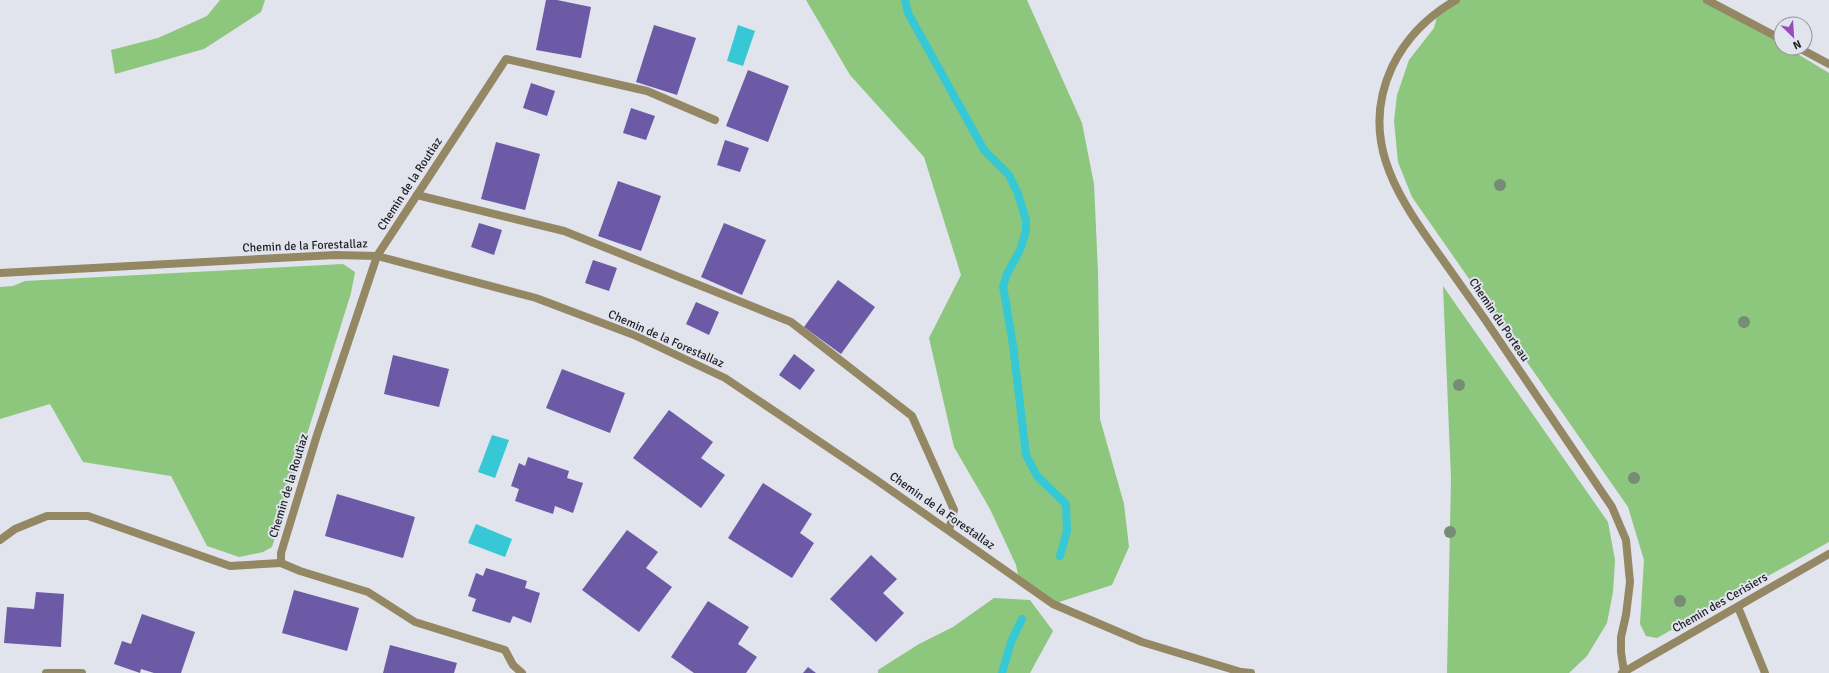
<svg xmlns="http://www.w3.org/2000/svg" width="1829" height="673" viewBox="0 0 1829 673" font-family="Signika,sans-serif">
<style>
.green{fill:#8dc67d}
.water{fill:#37c8d6}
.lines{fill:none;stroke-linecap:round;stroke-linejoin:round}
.stream{stroke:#37c8d6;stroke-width:8}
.building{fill:#6c5aa6}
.lane{stroke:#948763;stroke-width:8}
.street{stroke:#948763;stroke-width:8}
.tree{fill:#768c75}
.labels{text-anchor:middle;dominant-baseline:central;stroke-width:4;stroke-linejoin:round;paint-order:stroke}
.street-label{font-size:12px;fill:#1f1f23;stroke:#e1e3ed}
</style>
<rect width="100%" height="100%" fill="#e1e3ed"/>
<g class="green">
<polygon points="220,0 265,0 261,12 204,49 115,74 111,50 158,38 207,16"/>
<polygon points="806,0 1027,0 1082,123 1094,184 1098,272 1100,419 1124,504 1129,547 1112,585 1053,604 1019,580 1016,565 990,509 954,447 929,338 961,275 924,157 850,75"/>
<polygon points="1456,0 1707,0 1781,39 1781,48 1799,48 1796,53 1829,73 1829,542 1657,638 1646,636 1640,624 1644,560 1628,507 1412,197 1398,162 1394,121 1397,95 1409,60 1434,28 1439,9"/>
<polygon points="343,264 355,272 351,293 272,547 263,552 239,557 207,546 171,476 83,462 50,404 0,419 0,287 13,286 25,281"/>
<polygon points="1443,286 1608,522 1615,560 1613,592 1607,623 1587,656 1569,673 1447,673 1451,479"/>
<polygon points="994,598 1030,600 1053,631 1030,673 878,673 878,670 919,644 953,627"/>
</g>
<g class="water">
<polygon points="738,25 755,31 743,66 727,61"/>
<polygon points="492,435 509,440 495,478 478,472"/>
<polygon points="476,524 512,539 505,557 468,543"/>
</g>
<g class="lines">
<g class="stream">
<polyline points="905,0 908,13 984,150 1009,175 1018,194 1026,220 1026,231 1020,250 1007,274 1003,286 1013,345 1026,455 1037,476 1066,504 1067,531 1060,556"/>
<polyline points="1002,673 1011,642 1022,619"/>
</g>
</g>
<g class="building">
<polygon points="546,0 557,0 591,7 581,58 536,50"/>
<polygon points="654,25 696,38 677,95 636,82"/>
<polygon points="748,70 789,86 768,142 726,126"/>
<polygon points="531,83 555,91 547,116 523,108"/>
<polygon points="631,108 655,116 646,140 623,133"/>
<polygon points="725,140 749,148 740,172 717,165"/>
<polygon points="496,142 540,154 525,210 481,199"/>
<polygon points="618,181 661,196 641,251 598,236"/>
<polygon points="479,223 502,230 494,255 471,247"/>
<polygon points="724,223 766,240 742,295 701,277"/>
<polygon points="593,260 617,268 609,291 585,283"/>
<polygon points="838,280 875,307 841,354 804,327"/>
<polygon points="696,302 719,312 709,335 686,324"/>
<polygon points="794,354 815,370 800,390 779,375"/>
<polygon points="393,355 449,369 439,407 384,394"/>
<polygon points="562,369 625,393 610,433 546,408"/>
<polygon points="669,410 713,442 701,458 725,475 701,508 633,458"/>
<polygon points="528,457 569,471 567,478 583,483 573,513 555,506 553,514 515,501 519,489 511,486 519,463 525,466"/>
<polygon points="763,483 812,514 800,533 814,543 792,578 728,538"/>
<polygon points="337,494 415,517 403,558 325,536"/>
<polygon points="627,530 658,552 646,568 672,587 639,632 582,590"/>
<polygon points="871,555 897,579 883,593 904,613 876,642 830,599"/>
<polygon points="486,568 527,581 525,588 540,593 531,623 513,616 510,623 472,611 476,599 468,596 476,573 483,576"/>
<polygon points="294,590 359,608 347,651 282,633"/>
<polygon points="36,592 64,594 61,647 4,643 7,607 34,609"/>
<polygon points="708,601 749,627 738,644 757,657 746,673 694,673 671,657"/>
<polygon points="142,614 195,632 181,673 154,673 141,669 140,673 114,664 122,641 131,644"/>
<polygon points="390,645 457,663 454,673 383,673"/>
<polygon points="808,667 816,673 803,673"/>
</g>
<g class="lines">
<g class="lane">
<polyline points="417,195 564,231 791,322 912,416 954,510 949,530"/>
<polyline points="0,540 15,529 47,516 88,516 230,566 281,563 281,553 317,435 377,256 506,59 647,91 715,120"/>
<polyline points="1738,607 1765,673"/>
<polyline points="46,673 82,673"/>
</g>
<g class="street">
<path d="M1456,0c-28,16 -50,38 -64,67 -32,69 2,124 41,179 17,24 34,48 51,72 43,63 85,126 128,189l14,33 4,42 -4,33 -5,22v15l3,20"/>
<polyline points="1707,0 1781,39"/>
<polyline points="1799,48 1829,64"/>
<polyline points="0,273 335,255 377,256 536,298 634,335 725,378 875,479 1053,604 1142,642 1241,672 1251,673"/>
<polyline points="281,563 300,571 368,592 415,622 505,650 513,665 522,673"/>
<polyline points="1622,673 1829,554"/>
</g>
</g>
<g class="tree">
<circle cx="1500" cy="185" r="6"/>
<circle cx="1744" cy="322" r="6"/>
<circle cx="1459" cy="385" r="6"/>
<circle cx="1634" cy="478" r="6"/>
<circle cx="1450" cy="532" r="6"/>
<circle cx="1680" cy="601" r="6"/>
</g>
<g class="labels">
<g class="street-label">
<text transform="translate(410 184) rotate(-57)">Chemin de la Routiaz</text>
<text transform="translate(305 246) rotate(-2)">Chemin de la Forestallaz</text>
<text transform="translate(1499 320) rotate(56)">Chemin du Porteau</text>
<text transform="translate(666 339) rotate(24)">Chemin de la Forestallaz</text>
<text transform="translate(289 486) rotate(-73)">Chemin de la Routiaz</text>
<text transform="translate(942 511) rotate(35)">Chemin de la Forestallaz</text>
<text transform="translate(1720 603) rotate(-30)">Chemin des Cerisiers</text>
</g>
</g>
<g transform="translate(1793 36) rotate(155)"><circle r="19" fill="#e1e3ed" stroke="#93959c"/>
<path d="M0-3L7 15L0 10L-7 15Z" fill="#974bbd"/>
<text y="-6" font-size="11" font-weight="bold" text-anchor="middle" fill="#1f1f23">N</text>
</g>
</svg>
